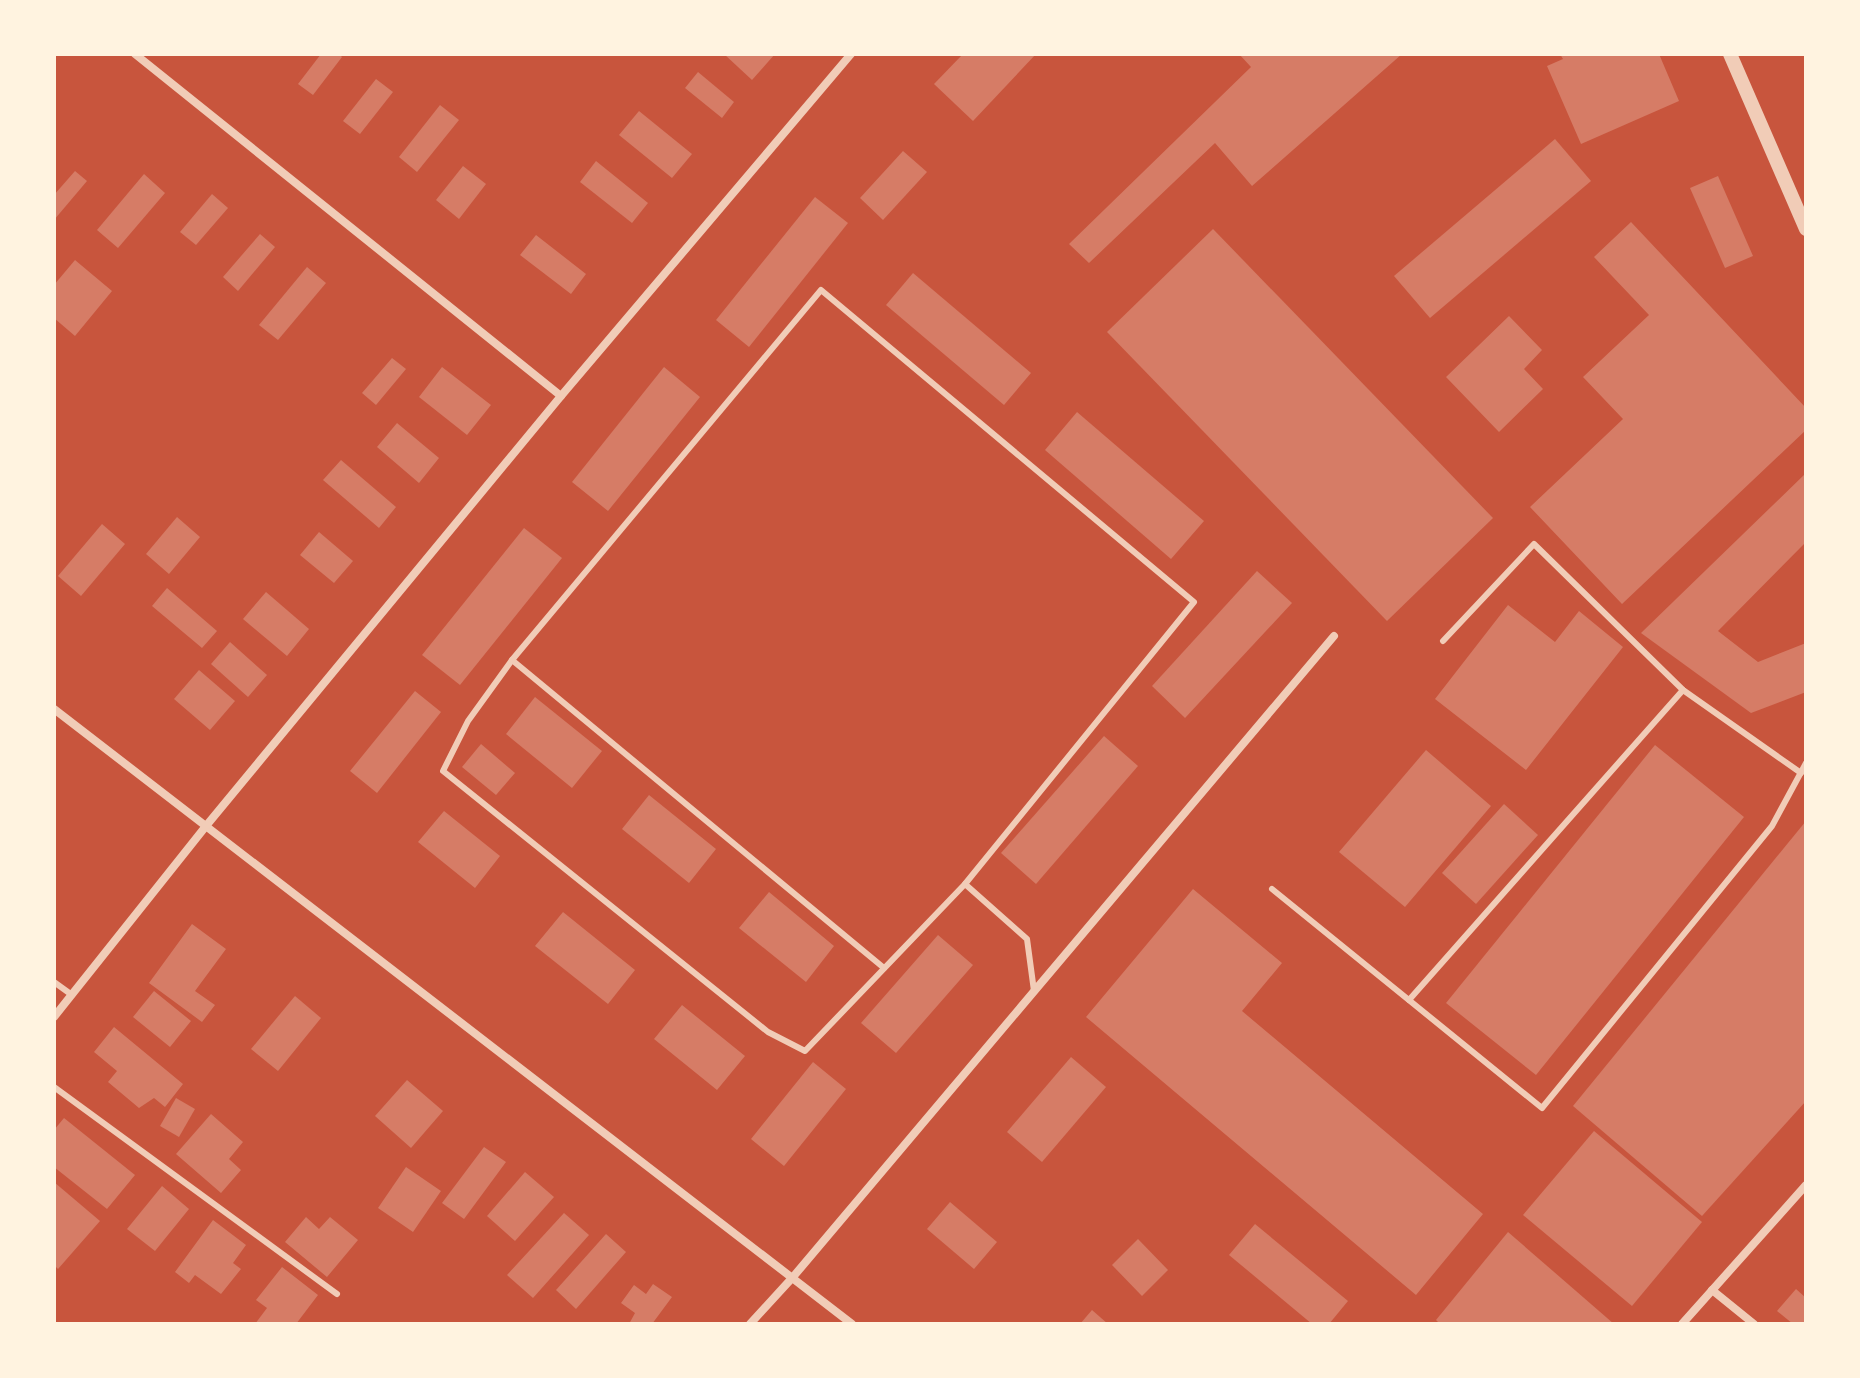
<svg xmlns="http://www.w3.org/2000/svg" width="1860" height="1378" viewBox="0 0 1860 1378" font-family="'PT Sans',sans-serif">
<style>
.building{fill:#d67c66}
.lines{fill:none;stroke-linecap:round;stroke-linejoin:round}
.service{stroke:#f1ccb7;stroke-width:6}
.minor{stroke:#f1ccb7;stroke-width:8}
.tertiary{stroke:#f1ccb7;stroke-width:14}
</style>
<rect width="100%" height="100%" fill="#c8553d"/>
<g class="building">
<polygon points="321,54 339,54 342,57 313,95 298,84"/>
<polygon points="724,54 775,54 752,80"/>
<polygon points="963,54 1036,54 973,121 934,84"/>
<polygon points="1239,54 1402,54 1252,186 1215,143 1089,263 1069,244 1251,67"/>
<polygon points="1560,54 1659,54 1679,101 1581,144 1547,66 1563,59"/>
<polygon points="698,72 734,102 722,118 685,88"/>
<polygon points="376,79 393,92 360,134 343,121"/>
<polygon points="440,105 459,120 417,172 399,157"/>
<polygon points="639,111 692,154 672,178 619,135"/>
<polygon points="1555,139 1591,181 1430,318 1394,276"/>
<polygon points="903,151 927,172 883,220 860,198"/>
<polygon points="596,161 648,203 632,223 580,182"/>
<polygon points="463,166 486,184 459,219 436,200"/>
<polygon points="75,171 87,181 54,220 54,195"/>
<polygon points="144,174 165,193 118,248 97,230"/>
<polygon points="1718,176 1753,256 1725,268 1690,188"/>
<polygon points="212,194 228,208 196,245 180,232"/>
<polygon points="815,197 848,223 749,347 716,320"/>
<polygon points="1631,222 1806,408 1806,430 1622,604 1530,507 1623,419 1583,377 1649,315 1594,257"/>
<polygon points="1213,229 1493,518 1387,621 1107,332"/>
<polygon points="260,234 275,247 238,291 223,277"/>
<polygon points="536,235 586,274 571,294 520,255"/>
<polygon points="75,260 112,291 75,336 54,318 54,285"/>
<polygon points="307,267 326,283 278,340 259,325"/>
<polygon points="913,273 1031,373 1004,405 886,305"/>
<polygon points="1509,316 1542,350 1524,369 1543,389 1499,432 1446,377"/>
<polygon points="392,358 406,369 376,405 362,393"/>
<polygon points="442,367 491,405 467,435 419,397"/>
<polygon points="664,367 700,397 608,511 572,482"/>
<polygon points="1077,412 1204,521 1171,559 1045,450"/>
<polygon points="397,423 439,458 419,483 377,447"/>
<polygon points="341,460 396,507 379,528 323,480"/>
<polygon points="1806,473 1806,542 1718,631 1758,662 1806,643 1806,692 1751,713 1641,633"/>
<polygon points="177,517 200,537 169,574 146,554"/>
<polygon points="102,524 125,544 81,596 58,576"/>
<polygon points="524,528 562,558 460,685 422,655"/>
<polygon points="319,532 353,561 334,583 300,555"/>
<polygon points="1257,571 1292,603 1185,718 1152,686"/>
<polygon points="167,588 217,631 202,648 152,606"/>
<polygon points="266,592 309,629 287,656 243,619"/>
<polygon points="1508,605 1555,642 1579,611 1623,647 1526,770 1435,699"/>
<polygon points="230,642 267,675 248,697 211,664"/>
<polygon points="199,670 235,701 210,730 174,699"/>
<polygon points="415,691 441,712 377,793 350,771"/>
<polygon points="535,697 602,751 572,788 506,734"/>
<polygon points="1104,736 1138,766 1036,884 1001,853"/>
<polygon points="481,744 515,773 496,795 462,767"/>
<polygon points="1655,745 1744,817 1536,1075 1446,1003"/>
<polygon points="1426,750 1491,806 1405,907 1339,852"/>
<polygon points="649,795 716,849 689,883 622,829"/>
<polygon points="1504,804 1538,835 1476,904 1442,873"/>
<polygon points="444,811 500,856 475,888 418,842"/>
<polygon points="1806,821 1806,1101 1702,1216 1573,1106"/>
<polygon points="1193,889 1282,963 1242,1011 1483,1214 1416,1295 1086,1017"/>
<polygon points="769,892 834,946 806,982 739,928"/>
<polygon points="563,912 635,970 608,1004 535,946"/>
<polygon points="192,924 226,949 195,991 215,1005 202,1022 149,983"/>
<polygon points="938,935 973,965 896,1053 861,1023"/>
<polygon points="154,991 191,1021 170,1047 133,1017"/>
<polygon points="295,996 321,1018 278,1071 251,1049"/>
<polygon points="682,1005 745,1056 717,1090 654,1039"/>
<polygon points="114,1027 183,1084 165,1107 154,1098 139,1108 108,1082 117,1071 94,1052"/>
<polygon points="1071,1057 1106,1087 1042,1162 1007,1132"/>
<polygon points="813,1062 846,1089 784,1166 751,1139"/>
<polygon points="407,1080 443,1111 411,1148 375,1116"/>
<polygon points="176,1098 195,1109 179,1137 160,1126"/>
<polygon points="211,1114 243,1142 229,1159 241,1170 221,1193 176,1154"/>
<polygon points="64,1118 135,1175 107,1209 54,1167 54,1130"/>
<polygon points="1594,1131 1702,1222 1632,1306 1523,1215"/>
<polygon points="484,1147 506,1162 464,1219 442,1203"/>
<polygon points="406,1167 441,1191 413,1232 378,1208"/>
<polygon points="525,1172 554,1197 515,1241 487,1216"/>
<polygon points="54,1182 100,1221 58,1269 54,1265"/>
<polygon points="162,1186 189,1209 155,1251 127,1229"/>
<polygon points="950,1202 997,1242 974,1269 927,1229"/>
<polygon points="564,1213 589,1235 533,1298 507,1275"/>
<polygon points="306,1217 319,1229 330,1217 358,1240 327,1277 285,1242"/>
<polygon points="213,1220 246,1245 233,1263 241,1269 221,1294 195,1275 189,1283 175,1272"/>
<polygon points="1255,1224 1348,1301 1329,1324 1312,1324 1229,1255"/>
<polygon points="1508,1232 1614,1324 1440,1324 1436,1320"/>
<polygon points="606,1234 626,1252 576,1309 556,1290"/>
<polygon points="1138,1239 1168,1270 1142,1296 1112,1265"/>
<polygon points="282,1267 318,1295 296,1324 255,1324 267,1308 256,1300"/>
<polygon points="653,1284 672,1297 652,1324 629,1324 635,1313 621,1303 634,1285 646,1294"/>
<polygon points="1796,1289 1806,1298 1806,1324 1793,1324 1777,1311"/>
<polygon points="1092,1310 1108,1324 1080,1324"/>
</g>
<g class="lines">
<g class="service">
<polygon points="821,290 1194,602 965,884 805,1051 768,1032 443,771 468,721 512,660"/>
<polyline points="1443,641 1534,544 1683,690 1801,773"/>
<polyline points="512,660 884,968"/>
<polyline points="965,884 1027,939 1034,991"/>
<polyline points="1272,889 1542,1108 1772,826 1806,763"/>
<polyline points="54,982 72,995"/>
<polyline points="1409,1000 1683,690"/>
<polyline points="54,1087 337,1294"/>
</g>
<g class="minor">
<polyline points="135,54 561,396"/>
<polyline points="54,709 852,1324"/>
<polyline points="54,1017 206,826 561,396 851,54"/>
<polyline points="1712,1290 1754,1324"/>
<polyline points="750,1324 793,1277 1334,636"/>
<polyline points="1682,1324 1806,1185"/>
</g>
<polyline class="tertiary" points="1730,54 1806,229"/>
</g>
<rect width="1860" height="1378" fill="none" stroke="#fff3e0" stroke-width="112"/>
</svg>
